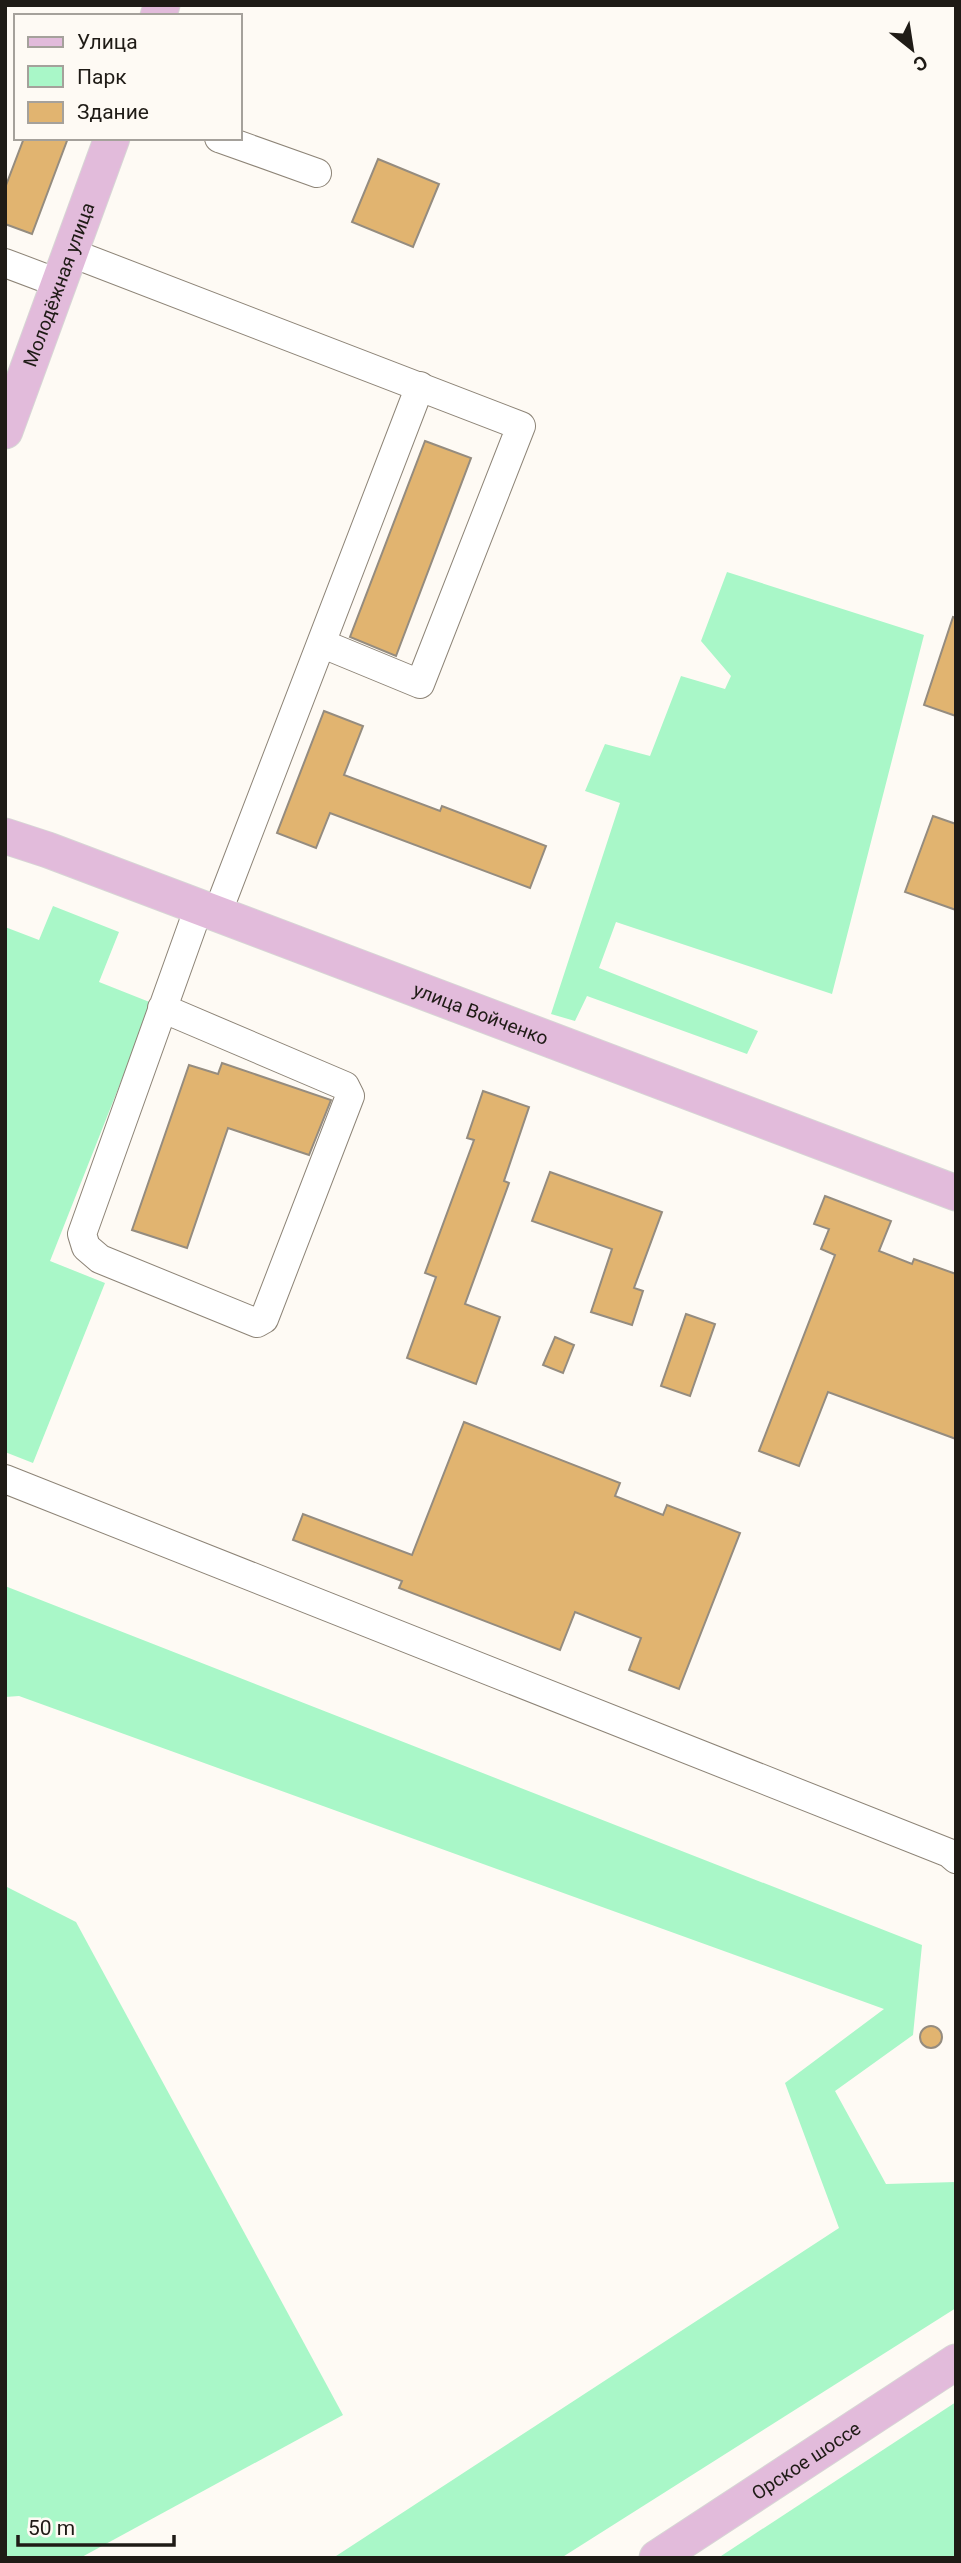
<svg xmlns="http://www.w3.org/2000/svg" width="961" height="2563" viewBox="0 0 961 2563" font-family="Roboto,sans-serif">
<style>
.green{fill:#a9f7c8}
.building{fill:#e1b470;stroke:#958c7f;stroke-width:2}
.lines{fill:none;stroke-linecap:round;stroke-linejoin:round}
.minor-casing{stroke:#8d8477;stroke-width:30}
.major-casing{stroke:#d7d6d5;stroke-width:37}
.minor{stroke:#fff;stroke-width:28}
.major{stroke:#e2bbdb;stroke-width:35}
.labels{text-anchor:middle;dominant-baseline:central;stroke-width:7;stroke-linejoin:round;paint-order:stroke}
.street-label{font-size:19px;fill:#1f1b16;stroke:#fefaf4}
</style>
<rect width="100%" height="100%" fill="#fefaf4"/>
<g class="green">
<polygon points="727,572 924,635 832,994 616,922 599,968 758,1031 747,1054 587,996 575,1021 551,1014 620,803 585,791 605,744 650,756 681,676 725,689 731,676 701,641"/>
<polygon points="53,906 119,932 99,982 152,1003 50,1261 105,1283 33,1463 5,1452 5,927 39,940"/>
<polygon points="5,1586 922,1945 913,2035 835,2091 886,2184 956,2182 956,2308 561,2558 333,2558 839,2228 785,2083 884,2009 19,1696 5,1697"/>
<polygon points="5,1886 76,1922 343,2415 80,2558 5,2558"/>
<polygon points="956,2402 956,2558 718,2558"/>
</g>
<g class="building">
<polygon points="24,138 68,138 32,234 5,224 5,188"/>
<polygon points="378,159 439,184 413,247 352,222"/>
<polygon points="425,441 471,458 396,656 350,637"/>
<polygon points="953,617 956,618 956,716 924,705"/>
<polygon points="324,711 363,726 344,775 440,811 442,806 546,846 530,888 330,813 316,848 277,833"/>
<polygon points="933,816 956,824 956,910 905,892"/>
<polygon points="222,1063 331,1100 309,1155 228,1128 187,1248 132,1230 189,1065 218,1074"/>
<polygon points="483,1091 529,1107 504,1181 509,1183 465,1304 500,1317 476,1384 407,1358 436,1277 425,1273 474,1140 467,1138"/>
<polygon points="550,1172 662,1212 634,1288 643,1291 632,1325 591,1312 612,1249 532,1221"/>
<polygon points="825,1196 891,1221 879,1251 912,1264 914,1259 956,1274 956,1439 828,1392 799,1466 759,1451 835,1255 821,1249 829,1229 814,1224"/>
<polygon points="686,1314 715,1324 690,1396 661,1386"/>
<polygon points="555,1337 574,1345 563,1373 543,1365"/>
<polygon points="464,1422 620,1483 615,1496 663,1515 667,1505 740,1533 679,1689 629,1670 641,1638 575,1612 560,1650 399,1588 402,1581 293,1540 303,1514 412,1555"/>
<circle cx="931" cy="2037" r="11"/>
</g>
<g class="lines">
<defs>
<g id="minor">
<polyline points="219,138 317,173"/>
<polyline points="69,252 521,426 420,684 323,644"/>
<polyline points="5,263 58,283"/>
<polyline points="217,914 420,386"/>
<polyline points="162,1008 345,1086 350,1096 264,1319 257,1323 100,1259 86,1247 82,1234 199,907"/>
<polyline points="5,1479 949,1853 956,1859"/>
</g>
<g id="major">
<polyline points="158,16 162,5"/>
<path id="s1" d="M5,431l107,-293"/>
<path id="s2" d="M5,836l43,14 908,343"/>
<path id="s3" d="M657,2558l299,-196"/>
</g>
</defs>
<use href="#minor" class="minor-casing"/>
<use href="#major" class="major-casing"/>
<use href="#minor" class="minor"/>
<use href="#major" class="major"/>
</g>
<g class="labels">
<g class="street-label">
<text stroke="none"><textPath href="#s1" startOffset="156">Молодёжная улица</textPath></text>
<text stroke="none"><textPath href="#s2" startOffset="508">улица Войченко</textPath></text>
<text stroke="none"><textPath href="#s3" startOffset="178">Орское шоссе</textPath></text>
</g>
</g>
<rect width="961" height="2563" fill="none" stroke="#1f1b16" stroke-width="14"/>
<rect x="14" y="14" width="228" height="126" fill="#fefaf4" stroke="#a5a19b" stroke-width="2"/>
<rect x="28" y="37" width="35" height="10" fill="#e2bbdb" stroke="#a5a19b" stroke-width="2"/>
<text x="77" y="49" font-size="21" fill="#1f1b16">Улица</text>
<rect x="28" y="66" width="35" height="21" fill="#a9f7c8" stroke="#a5a19b" stroke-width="2"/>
<text x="77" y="84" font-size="21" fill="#1f1b16">Парк</text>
<rect x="28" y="102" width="35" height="21" fill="#e1b470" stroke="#a5a19b" stroke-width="2"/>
<text x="77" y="119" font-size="21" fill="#1f1b16">Здание</text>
<g transform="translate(912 49) rotate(150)" stroke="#fefaf4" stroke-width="5" paint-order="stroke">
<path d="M0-5L12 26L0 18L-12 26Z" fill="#1f1b16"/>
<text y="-10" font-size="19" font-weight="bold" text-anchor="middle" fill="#1f1b16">С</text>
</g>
<path d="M18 2535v10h156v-10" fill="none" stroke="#1f1b16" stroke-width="3.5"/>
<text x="28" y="2535" font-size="21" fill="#1f1b16" stroke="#fefaf4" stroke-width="5" paint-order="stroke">50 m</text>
</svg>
